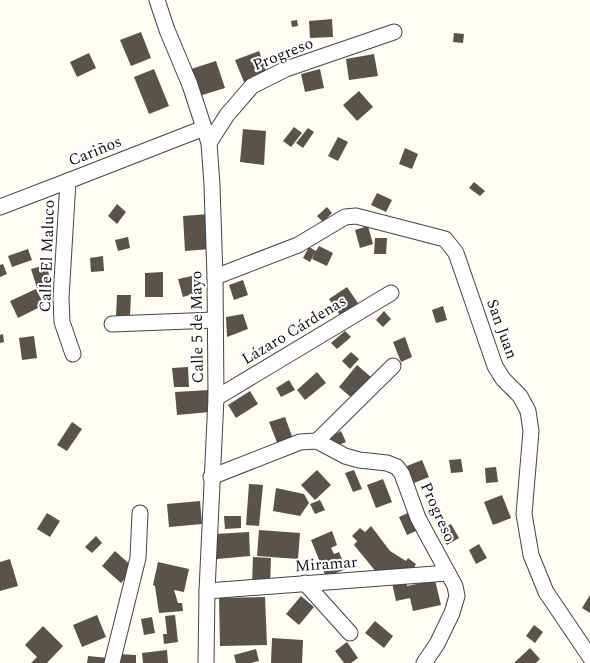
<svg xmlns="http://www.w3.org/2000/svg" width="590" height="663" viewBox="0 0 590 663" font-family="Spectral,serif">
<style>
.building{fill:#5a524d}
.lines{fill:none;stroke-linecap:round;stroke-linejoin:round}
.minor-casing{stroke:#444;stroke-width:17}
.minor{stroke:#fff;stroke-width:15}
.labels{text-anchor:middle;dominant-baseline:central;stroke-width:4;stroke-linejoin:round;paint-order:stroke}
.street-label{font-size:16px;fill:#111;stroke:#fff}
</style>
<rect width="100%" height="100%" fill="#fffdf5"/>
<g class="building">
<polygon points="332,19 333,37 310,38 309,21"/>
<polygon points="297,20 298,26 292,27 291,21"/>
<polygon points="141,32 151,58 131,66 120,40"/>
<polygon points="454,33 464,34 463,43 453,42"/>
<polygon points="259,51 267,73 244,82 235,60"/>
<polygon points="89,53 96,68 77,77 70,62"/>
<polygon points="374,54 378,76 349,80 346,59"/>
<polygon points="216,61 225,88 199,96 191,69"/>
<polygon points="154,69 169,106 149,114 134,77"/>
<polygon points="320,69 324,88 305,92 301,74"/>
<polygon points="359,91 373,107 357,121 343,105"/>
<polygon points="294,127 302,133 291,147 283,141"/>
<polygon points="308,128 314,132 303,148 296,143"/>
<polygon points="243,129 266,131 264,165 240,162"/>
<polygon points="338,137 348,142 338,161 328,156"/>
<polygon points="405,148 418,154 412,169 399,164"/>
<polygon points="474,182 485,191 480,196 469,188"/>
<polygon points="377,193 392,200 386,212 371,205"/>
<polygon points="117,204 126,212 117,224 108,216"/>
<polygon points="327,207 332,213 323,222 317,216"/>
<polygon points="209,214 211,249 185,251 183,216"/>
<polygon points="368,226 373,244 360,248 355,230"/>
<polygon points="128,237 130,248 118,251 115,240"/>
<polygon points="375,238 387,238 386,254 374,254"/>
<polygon points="319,246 333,253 327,266 312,259 315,252 310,262 303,258 309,247 316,251"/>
<polygon points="28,249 32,260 12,267 8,256"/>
<polygon points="103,256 104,271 91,272 90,258"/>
<polygon points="3,264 7,274 0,277 0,265"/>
<polygon points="46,265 52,284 37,288 31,269"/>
<polygon points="163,272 163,297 145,297 145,273"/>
<polygon points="192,276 196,293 183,297 178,279"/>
<polygon points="243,280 248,295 234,300 229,285"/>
<polygon points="347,287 360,306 342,318 329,299"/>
<polygon points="36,289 44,305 18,318 10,301"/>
<polygon points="117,295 131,295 130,316 116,316"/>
<polygon points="443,306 447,320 436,323 432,310"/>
<polygon points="384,311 391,319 383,327 376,320"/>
<polygon points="243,314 248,329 227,337 226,317"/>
<polygon points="345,331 351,337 337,349 331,343"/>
<polygon points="3,334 4,342 0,343 0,335"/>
<polygon points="34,336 37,358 22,360 19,338"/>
<polygon points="405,337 412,357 401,362 393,342"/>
<polygon points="351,352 359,359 350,369 342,361"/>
<polygon points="357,365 371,377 353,399 339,387"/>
<polygon points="188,367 189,387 174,387 172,368"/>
<polygon points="317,372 326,383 305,400 297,390"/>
<polygon points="289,380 295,390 281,397 276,388"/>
<polygon points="209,390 210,412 177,415 175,392"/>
<polygon points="250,391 258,404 236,418 228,405"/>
<polygon points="285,417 293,439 278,445 269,422"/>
<polygon points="72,422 82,429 67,451 57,445"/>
<polygon points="341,431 346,442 334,447 330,437"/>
<polygon points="461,459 463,472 451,473 449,460"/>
<polygon points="422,460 429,477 414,483 407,466"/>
<polygon points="496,467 498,482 486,483 485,468"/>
<polygon points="317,470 331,485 315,500 301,485"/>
<polygon points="354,470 362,489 353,492 345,473"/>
<polygon points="383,479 392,502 376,508 367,485"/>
<polygon points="249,484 263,485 259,526 246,525"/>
<polygon points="276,488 304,494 309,503 300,516 273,511"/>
<polygon points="502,495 511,518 493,525 484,502"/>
<polygon points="320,500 325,510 315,514 310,504"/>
<polygon points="200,501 202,524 169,527 167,504"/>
<polygon points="410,512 418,530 407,535 399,517"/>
<polygon points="47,513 60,521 50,537 37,529"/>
<polygon points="224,516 241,516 241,528 225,529"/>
<polygon points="451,524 459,538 447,545 439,531"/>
<polygon points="371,526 390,551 406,561 408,558 416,564 410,575 377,573 354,545 357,541 352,536 360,528 365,532"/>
<polygon points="259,530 300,533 298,559 257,556"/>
<polygon points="332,531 337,545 331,548 334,554 339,552 346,569 326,577 311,540"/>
<polygon points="249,532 250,556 217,559 215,534"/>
<polygon points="96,536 102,543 92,553 85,547"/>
<polygon points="479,544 487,558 476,564 469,550"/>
<polygon points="115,551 134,568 121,583 102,566"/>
<polygon points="253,557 271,558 270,585 252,584"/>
<polygon points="10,559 18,586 0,591 0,562"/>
<polygon points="158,562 189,569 184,592 174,590 178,603 182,603 183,611 159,613 155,586 153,585"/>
<polygon points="406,580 407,586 435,580 441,605 413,611 410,598 396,601 392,583"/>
<polygon points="590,595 590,613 582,608"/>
<polygon points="301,596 314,607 299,625 286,614"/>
<polygon points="265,597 267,645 220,646 219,598"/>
<polygon points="97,615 106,637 82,647 73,625"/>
<polygon points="175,615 178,642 164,644 163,634 167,634 165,616"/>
<polygon points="152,617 155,633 144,635 141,619"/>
<polygon points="375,621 393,636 384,648 365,633"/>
<polygon points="534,625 543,632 535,643 526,636"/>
<polygon points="43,626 63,646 47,663 31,663 37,657 25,645"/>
<polygon points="272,638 303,640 302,663 271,663"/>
<polygon points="347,642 358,658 351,663 344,663 335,651"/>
<polygon points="530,648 540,659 536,663 514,663"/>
<polygon points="256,649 259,661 251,663 236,663 234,655"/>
<polygon points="167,650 168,663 143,663 142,653"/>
<polygon points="119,654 136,655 136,663 119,663"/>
<polygon points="88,656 108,658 107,663 87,663"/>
</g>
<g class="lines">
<defs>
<g id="minor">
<polyline points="157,0 167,30 190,85 209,143 212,185 215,277 216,398 207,591 206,663"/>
<polyline points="209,143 227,115 252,86 286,69 394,32"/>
<polyline points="68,181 61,298 62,322 73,354"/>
<polyline points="0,207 68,181 204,128"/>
<polyline points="215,277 298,245 345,217 356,216 445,239 456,253 495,366 503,379 520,396 528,411 531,431 524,514 531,555 546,592 590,657"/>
<polyline points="112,324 215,320"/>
<polyline points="216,398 391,293"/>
<polyline points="317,441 393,366"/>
<polyline points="211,477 300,442 317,441 345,456 359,460 387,463 397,467 402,474 418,518 455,586 457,596 452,613 437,644 424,663"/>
<polyline points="305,583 350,633"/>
<polyline points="207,591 448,573"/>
<polyline points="112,663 138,558 140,513"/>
</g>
</defs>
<use href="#minor" class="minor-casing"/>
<use href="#minor" class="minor"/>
</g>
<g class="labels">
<g class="street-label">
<text transform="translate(283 54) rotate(-22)">Progreso</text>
<text transform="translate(95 151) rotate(-22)">Cariños</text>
<text transform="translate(47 256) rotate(-88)">Calle El Maluco</text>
<text transform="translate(197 327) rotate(-91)">Calle 5 de Mayo</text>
<text transform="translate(502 329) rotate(70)">San Juan</text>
<text transform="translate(294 330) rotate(-31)">Lázaro Cárdenas</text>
<text transform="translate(438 512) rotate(66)">Progreso</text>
<text transform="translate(326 564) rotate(-4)">Miramar</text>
</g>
</g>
</svg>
